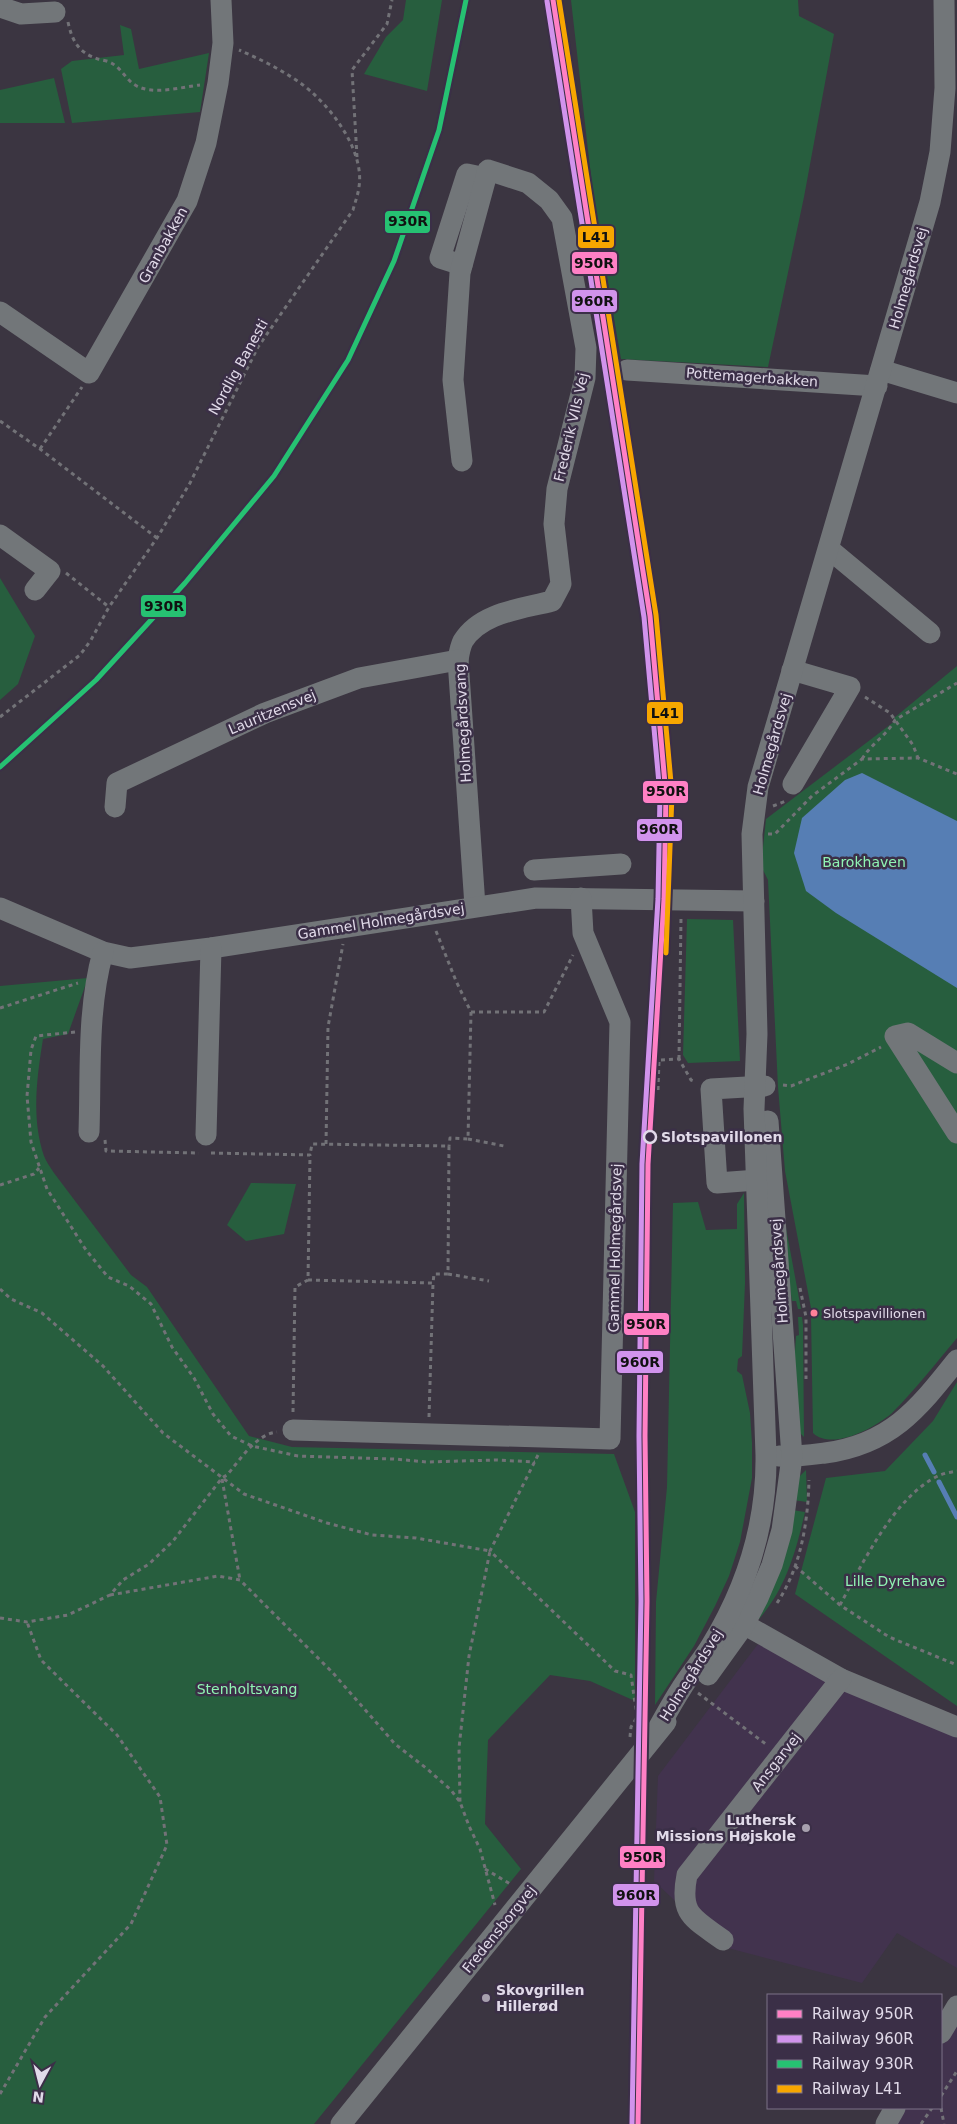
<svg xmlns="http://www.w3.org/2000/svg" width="957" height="2124" viewBox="0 0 957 2124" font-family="'DejaVu Sans',sans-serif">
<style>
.built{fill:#42334e}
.green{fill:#275e3e}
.water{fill:#567eb4}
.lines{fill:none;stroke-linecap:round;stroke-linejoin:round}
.stream{stroke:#567eb4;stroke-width:5}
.path{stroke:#727277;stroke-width:3;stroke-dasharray:4 4;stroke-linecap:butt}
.minor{stroke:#727679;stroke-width:21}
.rail-1-casing{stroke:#3b2f47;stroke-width:9}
.rail-2-casing{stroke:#3b2f47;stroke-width:9}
.rail-3-casing{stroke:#3b2f47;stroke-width:9}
.rail-4-casing{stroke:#3b2f47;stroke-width:9}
.rail-1{stroke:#ff80c5;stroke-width:5}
.rail-2{stroke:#d193ec;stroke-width:5}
.rail-3{stroke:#26c172;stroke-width:5}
.rail-4{stroke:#f7a600;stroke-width:5}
.stop-dot{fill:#3b2f47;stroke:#e1dae9;stroke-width:2.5}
.bus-dot{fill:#ff8098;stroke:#3b2f47;stroke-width:2}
.poi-dot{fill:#a7a0ae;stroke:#3b2f47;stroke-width:2}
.labels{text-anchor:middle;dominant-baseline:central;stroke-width:5;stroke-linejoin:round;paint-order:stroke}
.bus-label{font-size:13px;fill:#e1dae9;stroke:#3b2f47;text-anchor:start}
.street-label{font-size:14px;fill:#e1dae9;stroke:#3b2f47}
.park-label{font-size:14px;fill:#90f4b3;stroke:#3b2f47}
.stop-label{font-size:14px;font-weight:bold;fill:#e1dae9;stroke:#3b2f47;text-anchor:start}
.poi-label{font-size:14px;font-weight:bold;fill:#e1dae9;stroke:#3b2f47;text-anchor:end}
.line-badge{stroke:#3b2f47;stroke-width:2}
.pale-badge-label{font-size:14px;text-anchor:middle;font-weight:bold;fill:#111}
</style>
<rect width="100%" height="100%" fill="#3b3541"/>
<g class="built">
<polygon points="758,1644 867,1698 957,1738 957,1968 897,1933 862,1983 724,1947 654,1881 658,1776"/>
<polygon points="957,1996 957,2124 882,2124 891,2108 941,2108 941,2024"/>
</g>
<g class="green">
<polygon points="406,0 442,0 427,91 364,74 386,37 403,20"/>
<polygon points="571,0 798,0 799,16 834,34 804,197 768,367 621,359 594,203"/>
<polygon points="120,25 131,29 139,69 209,53 200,112 72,123 61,69 72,61 124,55"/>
<polygon points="54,78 65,123 0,123 0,90"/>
<polygon points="0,578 35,636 18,684 0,700"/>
<path d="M957,666v672c-21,25 -42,52 -65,75 -17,15 -60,38 -79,20l-2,-117h5l-1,-8h-4l-26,-137 -7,-84 -10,-207 -7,-14 5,-47 129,-98 -1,-3z"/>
<polygon points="687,919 733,920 740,1061 688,1063 683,1055"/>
<path d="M88,978l-20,56 -25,5c-6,38 -12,79 1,117 2,5 6,11 10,17l77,102 16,12 102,149 43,11 322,7 21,58v189l-45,-20 -40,-6 -62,65 -3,84 36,45 -207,255h-314v-1138z"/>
<polygon points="251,1183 296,1184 284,1234 246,1241 227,1225"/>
<polygon points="744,1193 745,1283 742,1356 738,1359 737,1371 742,1375 750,1413 752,1443 752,1478 740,1542 729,1576 715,1606 694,1646 655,1705 656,1602 667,1487 673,1203 698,1202 706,1230 737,1229 737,1204"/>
<polygon points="786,1228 801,1309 798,1309 796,1301 792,1301 787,1268"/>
<polygon points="798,1317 802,1317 803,1325 804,1437 800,1433 793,1382 796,1336 799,1335"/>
<polygon points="957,1382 957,1706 795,1594 826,1478 885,1471 933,1421"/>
<polygon points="806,1470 807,1502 793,1500 799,1477"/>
<path d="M792,1510l13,2c-9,39 -19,76 -46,107l-1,-4z"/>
</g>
<polygon class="water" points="862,773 957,821 957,988 836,913 806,891 794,853 802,818 845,780"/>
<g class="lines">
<g class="stream">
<polyline points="925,1455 934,1472"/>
<polyline points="939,1482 957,1517"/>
</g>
<g class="path">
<path d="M68,22c4,19 11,31 30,37 4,1 11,2 15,5 7,4 12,13 19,19 18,14 48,4 68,2"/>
<polyline points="357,157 352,70 387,24 392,0"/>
<polyline points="0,421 40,449 157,538"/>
<polyline points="40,449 82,387"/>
<polyline points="66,573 109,607"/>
<polyline points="865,697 890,713 913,745 918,758"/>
<path d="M0,717l80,-62 11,-15 18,-33 48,-69 33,-55 68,-136 95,-137c2,-8 5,-15 6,-23 6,-37 -30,-84 -60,-105 -19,-13 -39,-23 -60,-32"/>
<path d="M862,759c9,-15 25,-24 33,-39l62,-37"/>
<polyline points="773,806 786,801"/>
<polyline points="768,834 775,834 812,796 862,759 918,758 957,774"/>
<polyline points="436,931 456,981 471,1012 468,1139 450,1138 449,1146"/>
<polyline points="0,1008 78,983"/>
<polyline points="471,1012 544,1012 573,955"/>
<polyline points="75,1032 36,1036 31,1050 27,1096 31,1142 47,1189 86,1250 108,1277 129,1286 151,1304 172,1347 194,1378 213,1414 231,1436 252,1446 298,1456 394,1459 427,1462 496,1460 535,1462"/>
<polyline points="679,1059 681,917"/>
<polyline points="783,1085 791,1086 848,1064 881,1047"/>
<polyline points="658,1090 659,1060 679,1059 691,1080 696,1082"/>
<polyline points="468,1139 504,1146"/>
<polyline points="105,1140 106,1151 199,1153"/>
<polyline points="326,1144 328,1027 343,944"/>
<polyline points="211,1153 310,1155 308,1280 433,1283 434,1274 448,1274 449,1146 312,1144 310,1155"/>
<polyline points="0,1185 34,1174 39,1168"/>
<polyline points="448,1274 489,1281"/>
<polyline points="800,1288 806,1317 806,1379"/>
<polyline points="0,1289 11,1299 42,1313 103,1366 163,1433 244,1494 327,1523 372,1535 416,1538 490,1551 469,1656 459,1748 460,1802"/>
<polyline points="293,1412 295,1287 308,1280"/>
<polyline points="429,1417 433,1283"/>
<polyline points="538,1455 490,1551 615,1671 631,1675 637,1717"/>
<polyline points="222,1479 240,1580"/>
<polyline points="795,1566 840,1605 889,1637 957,1665"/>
<polyline points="110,1595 218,1576 240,1580 333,1673 395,1744 426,1768 451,1790 460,1802 469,1826 480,1849 495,1905"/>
<path d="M777,1603c24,-36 31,-81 32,-123"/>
<path d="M840,1605c22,-41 55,-109 98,-129 6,-3 13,-4 19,-5"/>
<path d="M0,1618l27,4 41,-7 42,-20 13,-15 26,-16 24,-23 49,-63 5,-3c13,-15 29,-41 50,-43"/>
<polyline points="698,1693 767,1745"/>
<polyline points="630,1737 631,1727 637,1717 646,1714"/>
<polyline points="485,1869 512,1885"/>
<polyline points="0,2094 45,2017 131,1924 167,1845 160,1797 117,1735 41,1660 27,1622"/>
<polyline points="941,2096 957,2071"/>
<polyline points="941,2108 944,2124"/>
<polyline points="921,2124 932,2108"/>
</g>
<g class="minor">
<polyline points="0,7 21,14 55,12"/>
<polyline points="462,265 440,258 467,174 486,178"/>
<polyline points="0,312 89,373 187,201 206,143 218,83 223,43 221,0"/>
<polyline points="627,370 877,386"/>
<polyline points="881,370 957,393"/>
<path d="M462,461l-9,-81 7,-107 28,-103 40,13 21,17 13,18 24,130 -1,30 -28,111 -3,35 7,60 -9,17c-30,8 -71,11 -89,40 -3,6 -4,13 -5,19l17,246"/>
<polyline points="0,535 50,571 35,590"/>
<polyline points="829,549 930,633"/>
<polyline points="792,670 850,687 793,784"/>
<polyline points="115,807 117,783 265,713 359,678 458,660"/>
<polyline points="534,870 621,864"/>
<polyline points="0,908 103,952 130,958 211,948 536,898 754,901"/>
<polyline points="957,1063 908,1033 895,1036 957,1133"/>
<polyline points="765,1086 711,1089 717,1183 770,1179"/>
<path d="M89,1132c2,-60 -2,-123 14,-180"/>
<polyline points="206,1135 211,948"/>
<polyline points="293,1430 610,1439 620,1022 583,933 581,898"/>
<path d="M779,1456c16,1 30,-1 46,-3 66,-9 93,-44 132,-93"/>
<polyline points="733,1618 841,1679 957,1727"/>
<polyline points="708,1675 744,1625 758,1598 772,1565 782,1530 792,1457 768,1121"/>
<path d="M656,1732c8,-14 16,-29 25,-43 9,-15 21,-28 30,-43 36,-59 56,-122 55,-191l-12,-346 3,-75 -5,-200 6,-47 172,-585 10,-50 5,-64 -1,-88"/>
<path d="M723,1940c-30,-22 -44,-25 -36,-65l154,-196"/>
<polyline points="941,2033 957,2006"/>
<polyline points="341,2124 666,1722"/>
<polyline points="886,2124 895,2108"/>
</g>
<defs>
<polyline id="rail-1" points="553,0 650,616 666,795 664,899 648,1164 645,1436 647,1601 638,2124"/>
<polyline id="rail-2" points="547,1 644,617 660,795 658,899 642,1164 639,1436 641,1601 632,2124"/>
<polyline id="rail-3" points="0,767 96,680 185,583 274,476 348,360 394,261 439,130 466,0"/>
<polyline id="rail-4" points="559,0 656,615 672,794 666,953"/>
</defs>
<use href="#rail-1" class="rail-1-casing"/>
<use href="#rail-2" class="rail-2-casing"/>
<use href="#rail-3" class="rail-3-casing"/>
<use href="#rail-4" class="rail-4-casing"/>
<use href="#rail-1" class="rail-1"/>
<use href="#rail-2" class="rail-2"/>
<use href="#rail-3" class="rail-3"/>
<use href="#rail-4" class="rail-4"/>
</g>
<circle class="stop-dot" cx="650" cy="1137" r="6"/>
<circle class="bus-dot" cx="814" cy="1313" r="4.5"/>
<g class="poi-dot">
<circle cx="806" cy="1828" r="5"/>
<circle cx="486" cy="1998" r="5"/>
</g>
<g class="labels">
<g class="bus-label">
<text x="823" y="1313">Slotspavillionen</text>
</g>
<g class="street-label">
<text transform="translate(163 245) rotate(-61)">Granbakken</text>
<text transform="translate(908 278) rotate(-74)">Holmegårdsvej</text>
<text transform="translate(238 367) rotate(-61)">Nordlig Banesti</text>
<text transform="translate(752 377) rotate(4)">Pottemagerbakken</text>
<text transform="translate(571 427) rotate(-77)">Frederik VIIs Vej</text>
<text transform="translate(272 712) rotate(-23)">Lauritzensvej</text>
<text transform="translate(463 723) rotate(-93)">Holmegårdsvang</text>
<text transform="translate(772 744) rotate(-74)">Holmegårdsvej</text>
<text transform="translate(381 921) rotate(-9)">Gammel Holmegårdsvej</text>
<text transform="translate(615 1248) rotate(-89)">Gammel Holmegårdsvej</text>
<text transform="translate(779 1271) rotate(-94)">Holmegårdsvej</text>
<text transform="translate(691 1675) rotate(-58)">Holmegårdsvej</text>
<text transform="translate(776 1762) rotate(-52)">Ansgarvej</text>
<text transform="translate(499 1929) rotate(-51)">Fredensborgvej</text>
</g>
<g class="park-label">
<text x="864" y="862">Barokhaven</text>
<text x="895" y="1581">Lille Dyrehave</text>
<text x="247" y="1689">Stenholtsvang</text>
</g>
<g class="stop-label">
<text x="661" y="1137">Slotspavillonen</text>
</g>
<g class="poi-label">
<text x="796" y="1820">Luthersk<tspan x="796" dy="16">Missions Højskole</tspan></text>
<text x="496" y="1990" text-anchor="start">Skovgrillen<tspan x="496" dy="16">Hillerød</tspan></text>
</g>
</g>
<g class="line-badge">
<rect x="384" y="210" width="47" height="24" rx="5" fill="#26c172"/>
<rect x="577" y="225" width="38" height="24" rx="5" fill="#f7a600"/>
<rect x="571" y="251" width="47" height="24" rx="5" fill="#ff80c5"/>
<rect x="571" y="289" width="47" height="24" rx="5" fill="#d193ec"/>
<rect x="140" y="594" width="47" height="24" rx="5" fill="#26c172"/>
<rect x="646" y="701" width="38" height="24" rx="5" fill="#f7a600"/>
<rect x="642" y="780" width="47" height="24" rx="5" fill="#ff80c5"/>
<rect x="636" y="818" width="47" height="24" rx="5" fill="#d193ec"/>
<rect x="623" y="1312" width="47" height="24" rx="5" fill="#ff80c5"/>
<rect x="616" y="1350" width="48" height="24" rx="5" fill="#d193ec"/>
<rect x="619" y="1845" width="47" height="24" rx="5" fill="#ff80c5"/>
<rect x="612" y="1883" width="48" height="24" rx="5" fill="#d193ec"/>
</g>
<g class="pale-badge-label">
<text x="408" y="226">930R</text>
<text x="596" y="242">L41</text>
<text x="594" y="268">950R</text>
<text x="594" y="306">960R</text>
<text x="164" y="611">930R</text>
<text x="665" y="718">L41</text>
<text x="666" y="796">950R</text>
<text x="659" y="834">960R</text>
<text x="646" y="1329">950R</text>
<text x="640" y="1367">960R</text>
<text x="643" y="1862">950R</text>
<text x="636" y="1900">960R</text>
</g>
<rect x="767" y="1994" width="175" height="115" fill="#3b2f47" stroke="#7d7388"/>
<rect x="777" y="2010" width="25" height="8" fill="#ff80c5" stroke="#7d7388"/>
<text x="812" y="2019" font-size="15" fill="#e1dae9">Railway 950R</text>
<rect x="777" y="2035" width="25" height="8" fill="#d193ec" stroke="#7d7388"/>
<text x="812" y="2044" font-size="15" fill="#e1dae9">Railway 960R</text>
<rect x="777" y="2060" width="25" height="8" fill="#26c172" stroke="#7d7388"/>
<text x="812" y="2069" font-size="15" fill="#e1dae9">Railway 930R</text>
<rect x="777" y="2085" width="25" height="8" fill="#f7a600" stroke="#7d7388"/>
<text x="812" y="2094" font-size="15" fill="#e1dae9">Railway L41</text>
<g transform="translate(40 2084) rotate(187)" stroke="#3b2f47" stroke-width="4" paint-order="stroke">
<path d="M0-4L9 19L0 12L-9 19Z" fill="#e1dae9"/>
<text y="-8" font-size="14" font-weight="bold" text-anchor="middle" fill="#e1dae9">N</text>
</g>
</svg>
